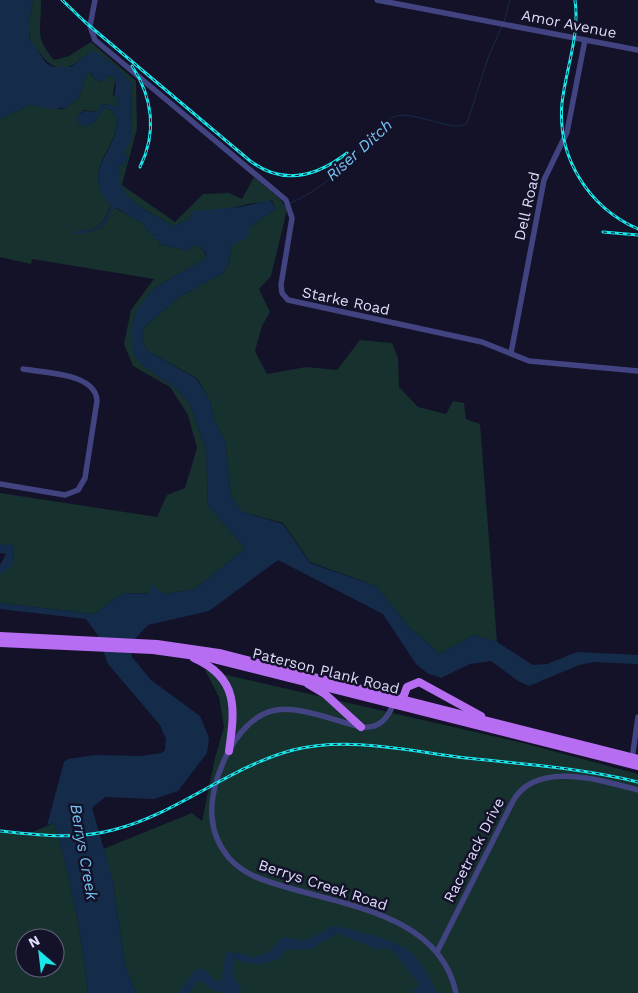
<svg xmlns="http://www.w3.org/2000/svg" width="638" height="993" font-family="'Work Sans',sans-serif">
	<rect width="100%" height="100%" fill="#141228"/>
	<!-- green -->
	<g fill="#16312e" fill-rule="evenodd">
		<path d="M33 0H41C42 30 33 35 54 60L69 56 91 42 136 81 137 129 122 185 175 222 203 194 229 193 242 199 254 177 281 200 287 210 271 276 259 289 270 312 262 326 255 351 267 374 306 367 337 370 360 340 392 343 398 358 399 387 418 407 446 414 453 401 464 403 466 419 480 424 497 642 474 635 440 654 409 627 376 586 310 562 283 523 242 512 231 496 225 441 215 422 210 401 198 379 146 350 142 339 145 326 181 296 223 273 228 265 232 245 250 227 275 209 272 200C264 203 256 202 248 204 231 209 211 212 193 211L189 219 174 226C160 218 127 202 120 188 116 181 118 172 120 165L125 164 127 157 124 153 132 130 131 83 83 57C65 74 53 71 39 52 35 48 31 45 30 39 27 27 31 12 33 0Z"/>
		<path d="M87 73H90L95 79 102 82 108 75 114 76C116 84 113 88 113 96L118 97 117 108 109 104 101 105 97 112 84 110 77 116 78 122 86 127 94 122 105 107 112 111 117 119C118 151 78 170 111 205 106 214 102 229 90 230 84 231 80 229 74 233H87L103 227 112 210 115 208 144 224 147 231 154 236V239L159 240 160 244 188 251 191 247 197 245 205 252 206 258 153 289 134 355 144 366 178 390 190 404 206 449 208 505 245 549 195 589 164 594 123 593 94 614 0 603V574L14 564 13 546 0 544V493L157 517 167 495 185 488 197 448 188 415 170 387 133 366 124 344 131 310 154 279 32 259 31 264 0 257V119L30 105 61 109 67 107 79 97Z"/>
		<polygon points="205,670 523,743 638,774 638,993 136,993 125,965 112,877 103,849 192,813 202,821 215,758 224,727 219,697"/>
		<path d="M54 823C71 879 82 935 88 993H0V830L30 833ZM25 938H55V968H25Z"/>
	</g>
	<!-- water -->
	<g fill="#142c4a">
		<path d="M0 0H33L30 15 29 38 46 63 53 67H71L90 52 95 51 116 66 131 83 132 130 131 140 124 153 127 157 125 164 120 165C111 197 151 213 174 226L189 219 193 211 240 207 271 200 275 209 250 227 247 238 232 245 228 265 223 273 181 296 145 326 142 339 146 350 197 379 210 401 215 422 225 441 231 496 242 512 283 524 310 563 376 586 409 627 440 654 474 635 497 642 533 665 547 664 577 652 638 655V664L594 662 579 665 529 686 518 681 491 661 470 664 441 678 427 673 416 664 383 614 278 560 209 611 148 625 129 645 132 657 151 680 200 716 209 738 207 753 178 791 154 799 105 797 92 808 112 877 125 965 136 993H88C82 935 71 879 54 823L47 825 64 762 68 759 95 755 140 756 162 753 165 750 166 739 160 725 108 664 97 634 86 619 0 609V603L94 614 123 593 148 594 152 585 164 594 195 589 245 549 208 505 206 449 190 404 178 390 144 366 134 355 132 344 131 329 136 311 153 289 206 258V252L197 245 191 247 188 251 160 244 159 240 154 239V236L147 231 144 224 116 208 112 210 103 227 87 233H73C80 229 83 231 90 230 102 229 106 215 111 206 78 170 119 152 117 119L112 111 105 107 94 122 86 127 78 122 77 116 84 111 97 112 101 105 109 104 117 108 118 98 114 96 116 86 114 76 108 75 103 82 95 79 91 73H87L79 97 67 107 52 109 30 105 0 119Z"/>
		<polygon points="0,544 13,545 14,565 0,574 0,565 6,554 0,553"/>
		<path d="M333 926C352 929 387 938 403 947 420 956 429 977 437 993H411L420 985 390 948 376 949 338 933 311 949 286 950 278 960C270 960 266 964 259 964 249 964 243 961 234 959V977L241 989 240 993H224L213 990 200 980 189 993H179L196 969 205 970 217 983 222 979 226 952 245 954 253 958 270 951 281 938 286 937C305 945 315 936 333 926Z"/>
	</g>
	<g fill="none" stroke-linecap="round" stroke-linejoin="round">
		<!-- stream -->
		<g stroke="#142c4a" stroke-width="1">
			<polyline points="504,22 510,0"/>
			<path d="M290 203C318 192 345 167 366 145 374 136 381 122 393 117 414 109 453 134 467 123L488 58 502 26"/>
			<polyline points="275,209 286,205"/>
		</g>
		<!-- minor -->
		<g stroke="#424482" stroke-width="5.5">
			<polyline points="95,0 90,26 95,40 286,200 292,218 281,285 282,293 288,300 482,342 529,361 638,371"/>
			<polyline points="377,0 638,50"/>
			<polyline points="511,353 544,180 567,132 585,40"/>
			<path d="M0 484 65 495 78 490 85 478 97 401C96 373 45 373 23 369"/>
			<path d="M394 702C388 719 379 729 361 727 335 721 296 704 272 711 235 720 209 782 212 817 213 832 219 846 229 858 244 875 265 881 286 887 348 906 440 916 456 993"/>
			<polyline points="632,759 638,717"/>
			<path d="M437 952 513 801C536 760 601 780 638 790"/>
		</g>
		<!-- major -->
		<g stroke="#b66df2" stroke-width="8">
			<polyline points="0,636 157,644 219,653 638,759"/>
			<polyline points="0,643 153,650 210,658 638,766"/>
			<path d="M194 658C239 678 235 709 229 751"/>
			<polyline points="308,684 325,694 361,727"/>
			<polyline points="401,703 407,687 419,682 481,716"/>
		</g>
		<!-- rail casing -->
		<g stroke="#1ae6ea" stroke-width="3">
			<g id="rail">
				<path d="M62 0 85 22 249 160C282 186 316 177 347 153"/>
				<path d="M575 0C580 35 566 68 562 103 557 157 588 207 638 229"/>
				<path d="M132 66C153 98 157 133 140 167"/>
				<polyline points="603,232 638,235"/>
				<path d="M0 831C38 835 75 840 113 830 177 814 229 767 293 750 348 736 409 751 466 758 523 764 582 768 638 782"/>
			</g>
		</g>
		<!-- rail -->
		<use href="#rail" stroke="#141228" stroke-width="1" stroke-dasharray="4" stroke-linecap="butt"/>
	</g>
	<g text-anchor="middle" dominant-baseline="central" stroke-width="5" stroke-linejoin="round" paint-order="stroke">
		<!-- street labels -->
		<g font-size="15" fill="#dddcfc" stroke="#141228">
			<text transform="translate(569 24) rotate(11)">Amor Avenue</text>
			<text transform="translate(527 206) rotate(-77)">Dell Road</text>
			<text transform="translate(346 301) rotate(12)">Starke Road</text>
			<text transform="translate(326 671) rotate(14)">Paterson Plank Road</text>
			<text transform="translate(474 850) rotate(-63)">Racetrack Drive</text>
			<text transform="translate(323 885) rotate(18)">Berrys Creek Road</text>
		</g>
		<!-- water labels -->
		<g font-size="16" font-style="italic" fill="#74c1f2" stroke="#141228">
			<text transform="translate(359 150) rotate(-42)">Riser Ditch</text>
			<text transform="translate(84 852) rotate(80)">Berrys Creek</text>
		</g>
	</g>
	<!-- north arrow -->
	<g transform="translate(40 953) rotate(332)"><circle r="24" fill="#141228" stroke="#64637d"/>
	<path d="M0-4L9 19L0 12L-9 19Z" fill="#1ae6ea"/>
	<text y="-8" font-size="14" font-weight="bold" text-anchor="middle" fill="#dddcfc">N</text>
	</g>
</svg>
